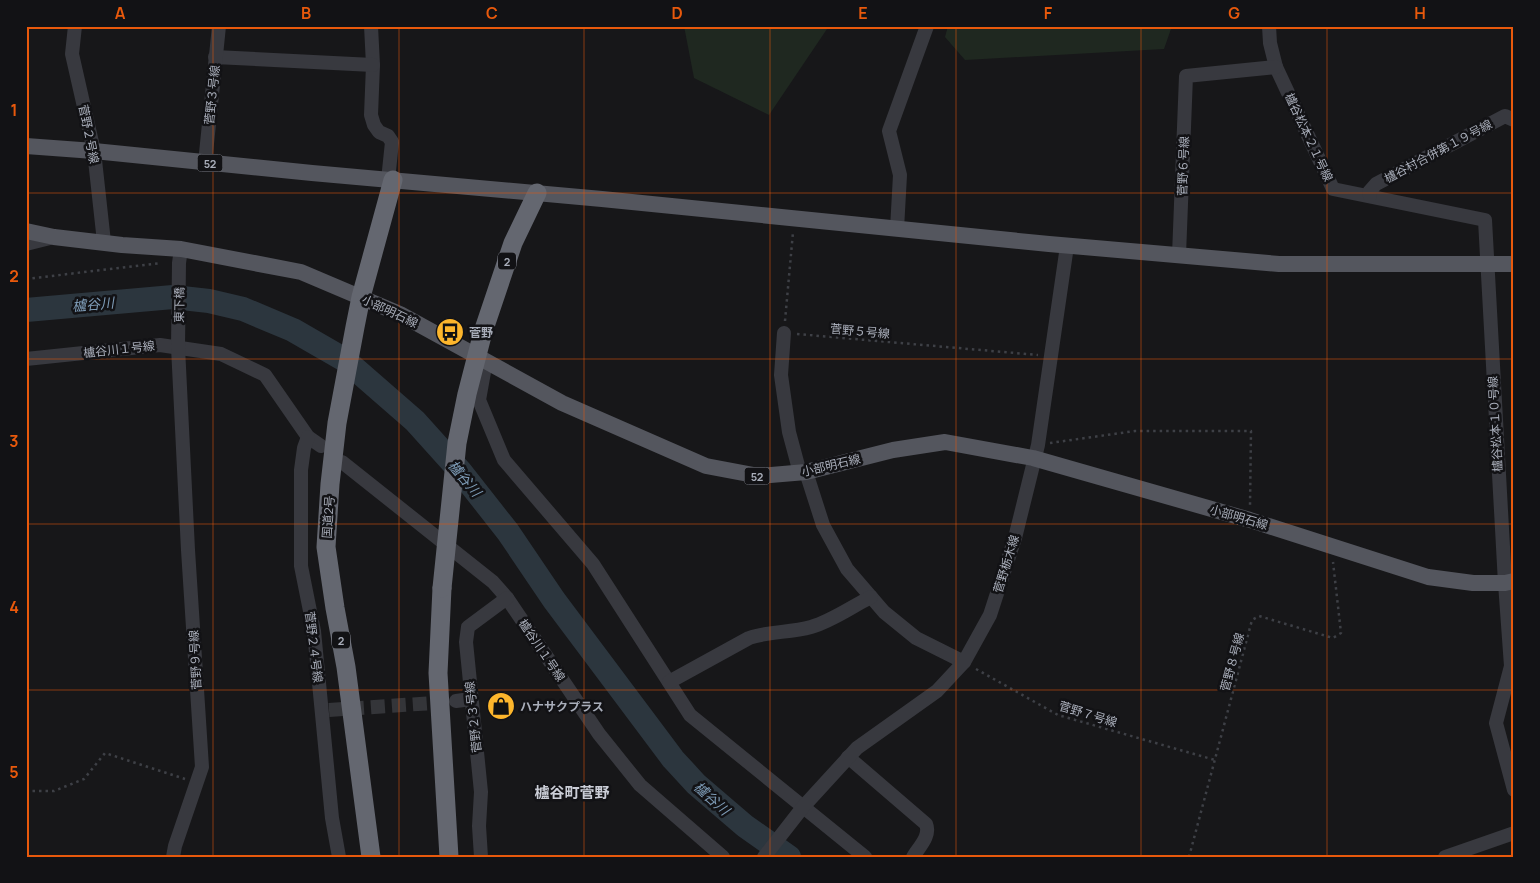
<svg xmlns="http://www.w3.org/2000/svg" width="1540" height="883" font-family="Manrope,'Noto Sans JP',sans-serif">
	<rect width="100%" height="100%" fill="#171719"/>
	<!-- green -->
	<g fill="#1f2820">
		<polygon points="684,26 829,26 769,115 694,78"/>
		<polygon points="948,26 1172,26 1164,49 965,60 945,37"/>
	</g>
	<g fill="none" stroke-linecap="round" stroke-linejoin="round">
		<!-- river -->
		<polyline stroke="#2c363e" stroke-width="24" points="26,310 173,297 209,301 243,309 293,330 345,360 415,421 460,471 508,532 554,600 673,759 696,784 745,826 789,857"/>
		<!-- minor-tunnel -->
		<polyline stroke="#343539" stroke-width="14" stroke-dasharray="14 7" stroke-linecap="butt" points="329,710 448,702"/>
		<!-- path -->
		<g stroke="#3e4046" stroke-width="2.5" stroke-dasharray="2.5 4" stroke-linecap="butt">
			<polyline points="26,279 161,263"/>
			<polyline points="785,321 793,232"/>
			<polyline points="797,334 1038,355"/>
			<polyline points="1050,443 1135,431 1251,431 1250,506"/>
			<polyline points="976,669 1058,715 1215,760"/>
			<polyline points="26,791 54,791 84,779 105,753 185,779"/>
			<polyline points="1189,857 1252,620 1259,616 1333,638 1341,633 1333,562"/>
		</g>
		<!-- minor -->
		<g stroke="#38393f" stroke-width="14">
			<polyline points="75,26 72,54 94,151 104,242"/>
			<polyline points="371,26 373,65 371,115 374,125 379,132 388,136 392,142 388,180"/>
			<polyline points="1269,26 1270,43 1276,67 1333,189 1485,220 1505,583 1511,666 1496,723 1514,790"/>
			<polyline points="215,57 373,65"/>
			<polyline points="205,163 219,26"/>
			<polyline points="1370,196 1369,192 1376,184 1505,116 1514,120"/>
			<polyline points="897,229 900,175 889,131 927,26"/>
			<polyline points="26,244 54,237"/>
			<polyline points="1179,255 1186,76 1276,67"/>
			<polyline points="784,333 781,375 789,432 800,473"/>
			<polyline points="26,359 160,345 221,354 265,375 308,437 321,446"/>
			<polyline points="486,361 479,400 504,460 593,564 690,715 865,857"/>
			<polyline points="308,437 304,448 301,470 301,566 314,631 332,818 339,857"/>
			<polyline points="342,462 493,582 507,598 599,734 640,785 723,857"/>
			<polyline points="806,472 823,525 847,569 884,612 916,638 964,662"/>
			<path d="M669 682 749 638C769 631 790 633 811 627 832 621 851 607 871 597"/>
			<polyline points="456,701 471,699"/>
			<path d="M848 757 926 824C931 836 919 847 913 857"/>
			<polyline points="173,857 175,846 202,767 188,550 178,347 179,263 181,249"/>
			<polyline points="481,857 479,826 481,792 466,642 468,627 507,598"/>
			<polyline points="764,857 803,807 857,748 937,691 964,662 990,615 1015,538 1038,445 1067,246"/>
			<polyline points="1445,857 1514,833"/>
		</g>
		<!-- major -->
		<g stroke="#54565e" stroke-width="16">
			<polyline points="26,146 94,151 312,173 602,199 1049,244 1279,264 1514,264"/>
			<polyline points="26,231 54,237 122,245 181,249 301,272 400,314 562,403 706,466 759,476 806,472 893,450 945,442 1033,458 1250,520 1428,577 1473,583 1505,583 1514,581"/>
		</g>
		<!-- highway -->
		<g stroke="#646770" stroke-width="19">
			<polyline points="483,332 513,243 537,193"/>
			<polyline points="442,588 438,673 449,857"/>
			<polyline points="371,857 346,667 335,608 326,547 330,484 337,423 355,327 361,297 393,180"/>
		</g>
		<!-- highway-bridge -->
		<polyline stroke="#646770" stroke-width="19" points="442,588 457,443 467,394 483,332"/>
	</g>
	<!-- grid -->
	<path fill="none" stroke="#e8590c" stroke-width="1" stroke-opacity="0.55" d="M213 26V857M399 26V857M584 26V857M770 26V857M956 26V857M1141 26V857M1327 26V857M26 193H1514M26 359H1514M26 524H1514M26 690H1514"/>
	<!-- icons -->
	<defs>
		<g id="bus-disc" transform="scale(1.4375)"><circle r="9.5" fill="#fdb62c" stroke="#121215"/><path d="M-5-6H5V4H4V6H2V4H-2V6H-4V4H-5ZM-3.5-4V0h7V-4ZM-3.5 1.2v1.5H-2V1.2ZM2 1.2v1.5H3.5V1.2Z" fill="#111"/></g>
		<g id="shop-disc" transform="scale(1.4375)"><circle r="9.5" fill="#fdb62c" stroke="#121215"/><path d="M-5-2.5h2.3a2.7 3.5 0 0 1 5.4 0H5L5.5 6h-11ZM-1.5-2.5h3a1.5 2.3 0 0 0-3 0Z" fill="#111"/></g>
	</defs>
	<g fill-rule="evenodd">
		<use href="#bus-disc" x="450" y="332"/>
		<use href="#shop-disc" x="501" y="706"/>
	</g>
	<g text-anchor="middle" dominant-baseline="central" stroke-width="5" stroke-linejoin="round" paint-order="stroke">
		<!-- shield labels -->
		<g fill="#121215" stroke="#7c7f88" stroke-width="1">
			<rect x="197.5" y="154.5" width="25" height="17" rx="4"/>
			<rect x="498" y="252.5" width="18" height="17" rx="4"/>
			<rect x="744.5" y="467.5" width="25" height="17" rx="4"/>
			<rect x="332" y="631.5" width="18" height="17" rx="4"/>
		</g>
		<g font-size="11" font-weight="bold" fill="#a9aeba">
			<text x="210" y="163">52</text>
			<text x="507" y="261">2</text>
			<text x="757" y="476">52</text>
			<text x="341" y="640">2</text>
		</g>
		<!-- street labels -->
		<g font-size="12" fill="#a9aeba" stroke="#121215">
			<text transform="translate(212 95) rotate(-84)">菅野３号線</text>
			<text transform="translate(89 134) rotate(79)">菅野２号線</text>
			<text transform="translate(1309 137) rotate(65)">櫨谷松本２１号線</text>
			<text transform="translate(1438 151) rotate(-28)">櫨谷村合併第１９号線</text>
			<text transform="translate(1183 166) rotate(-88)">菅野６号線</text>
			<text transform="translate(179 305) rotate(-89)">東下橋</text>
			<text transform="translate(390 311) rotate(25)">小部明石線</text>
			<text transform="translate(860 331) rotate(5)">菅野５号線</text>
			<text transform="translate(119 349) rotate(-6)">櫨谷川１号線</text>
			<text transform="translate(1495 424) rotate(-93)">櫨谷松本１０号線</text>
			<text transform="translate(831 465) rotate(-13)">小部明石線</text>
			<text transform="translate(328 517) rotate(-86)">国道2号</text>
			<text transform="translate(1239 517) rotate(16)">小部明石線</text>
			<text transform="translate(1006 564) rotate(-73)">菅野栃木線</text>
			<text transform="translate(314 647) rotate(83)">菅野２４号線</text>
			<text transform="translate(542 650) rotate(56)">櫨谷川１号線</text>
			<text transform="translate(195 660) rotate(-93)">菅野９号線</text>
			<text transform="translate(1232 662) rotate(-75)">菅野８号線</text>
			<text transform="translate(1088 714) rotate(17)">菅野７号線</text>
			<text transform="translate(473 717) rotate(-96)">菅野２３号線</text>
		</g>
		<!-- poi labels -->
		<g font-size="12" font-weight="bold" fill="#a9aeba" stroke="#121215" text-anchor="start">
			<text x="469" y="332">菅野</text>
			<text x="520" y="706">ハナサクプラス</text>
		</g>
		<!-- water labels -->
		<g font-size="14" font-style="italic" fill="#7e9cb7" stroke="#121215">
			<text transform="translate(93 304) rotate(-5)">櫨谷川</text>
			<text transform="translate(465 478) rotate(50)">櫨谷川</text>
			<text transform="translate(712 798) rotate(42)">櫨谷川</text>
		</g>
		<!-- quarter labels -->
		<g font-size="15" font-weight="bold" fill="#cacdd6" stroke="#121215">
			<text x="572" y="792">櫨谷町菅野</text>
		</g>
	</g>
	<!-- border -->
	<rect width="1540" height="883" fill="none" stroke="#121215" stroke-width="55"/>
	<rect x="28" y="28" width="1484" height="828" fill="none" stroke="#e8590c" stroke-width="2"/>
	<g font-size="16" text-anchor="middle" font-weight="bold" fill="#e8590c">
		<text x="120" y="19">A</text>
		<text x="306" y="19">B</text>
		<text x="492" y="19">C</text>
		<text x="677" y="19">D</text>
		<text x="863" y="19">E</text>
		<text x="1048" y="19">F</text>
		<text x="1234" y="19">G</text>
		<text x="1420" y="19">H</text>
		<text x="14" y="116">1</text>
		<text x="14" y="282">2</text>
		<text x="14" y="447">3</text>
		<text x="14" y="613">4</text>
		<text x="14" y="778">5</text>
	</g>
</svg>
